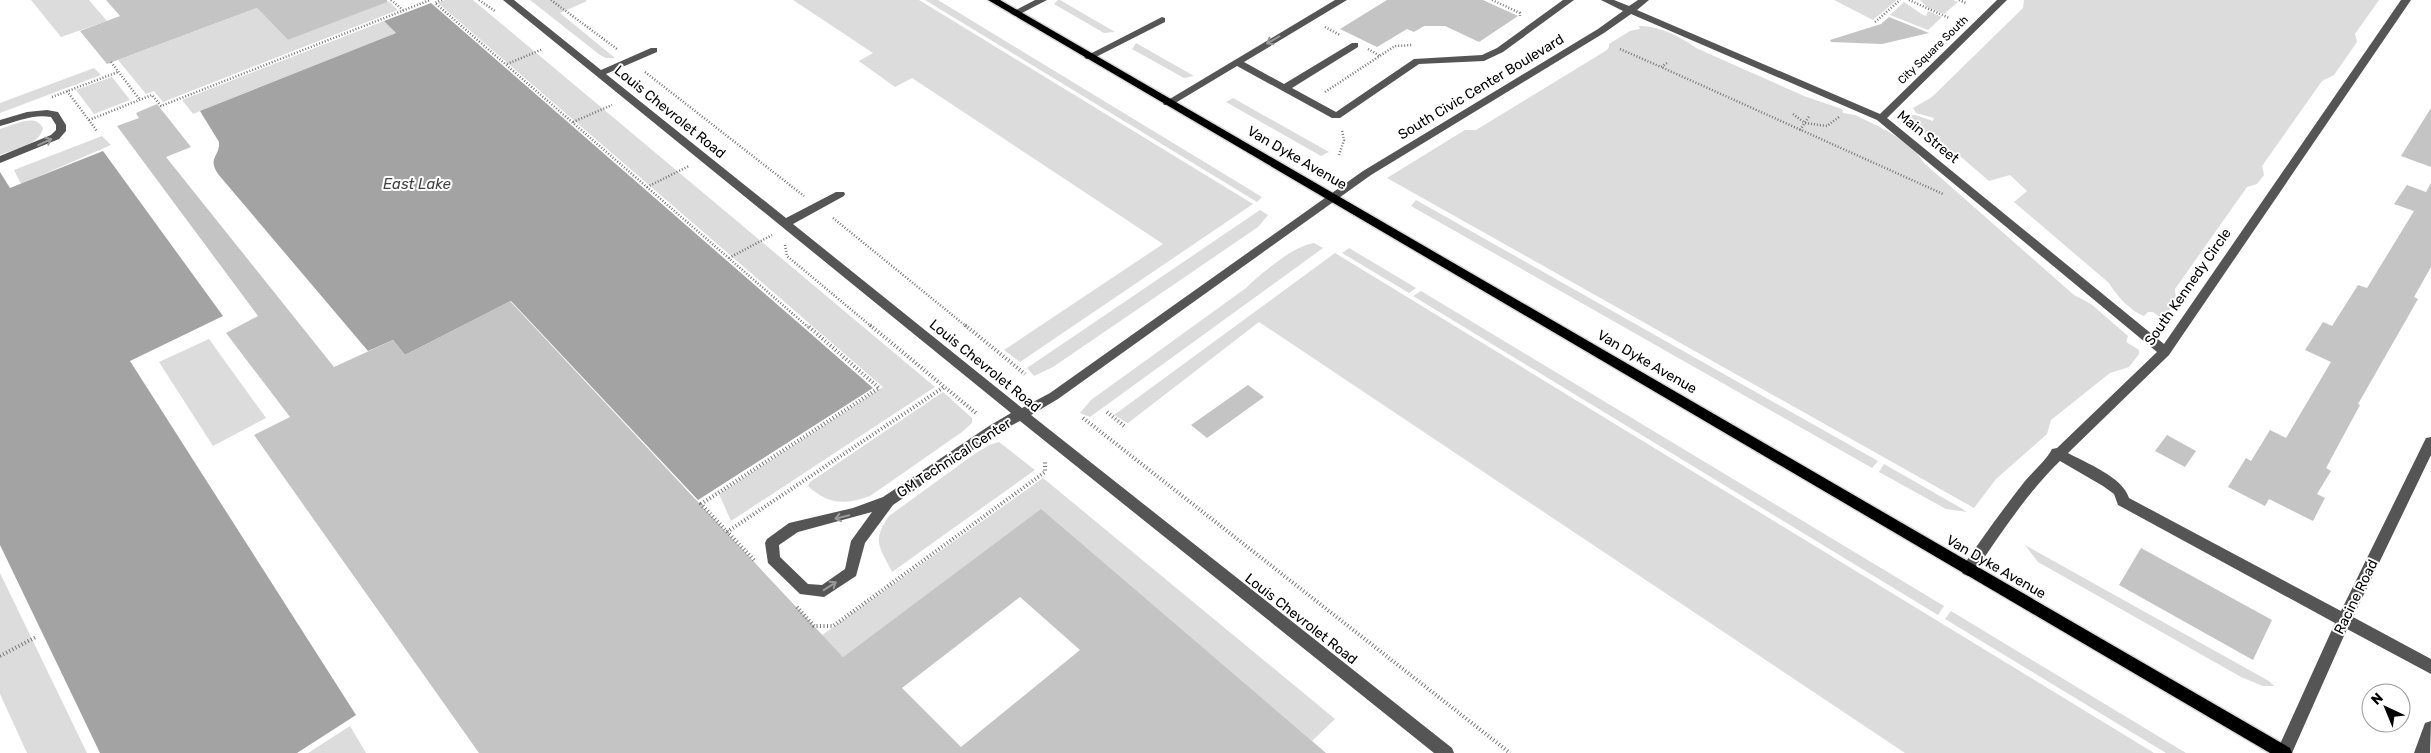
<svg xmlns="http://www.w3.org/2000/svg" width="2431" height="753" font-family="Rubik,sans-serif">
	<rect width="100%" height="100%" fill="#fff"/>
	<!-- green -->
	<g fill="#dcdcdc">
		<polygon points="31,0 89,0 107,21 61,37"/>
		<polygon points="445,0 473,0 935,387 731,521 719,494 883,387 438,3"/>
		<polygon points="530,0 585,0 587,1 560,13 615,58 606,58 600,55"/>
		<polygon points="793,0 919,0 1253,204 1020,362 1004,350 1163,244 912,78 895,87 859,61 873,53"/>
		<polygon points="925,0 938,0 1262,197 1257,202"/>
		<polygon points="1058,0 1060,0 1115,32 1104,33 1054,4"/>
		<polygon points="1834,0 1897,0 1873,20"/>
		<polygon points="1920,0 1953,0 1958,2 1944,14 1927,7"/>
		<path d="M2024 0H2379L2355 34 2357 42 2334 75 2322 81 2262 166 2264 175 2257 184 2247 187 2175 289 2176 300 2167 314 2160 317 2153 312H2148L2144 316C2129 310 2117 296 2109 283L2014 202 2027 191 2010 175 1989 181 1960 156 1935 142 1909 118V115H1915L1933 121 1934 118 1916 113 1913 108 1932 97 2023 8Z"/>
		<polygon points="388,1 398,10 163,102 154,91 146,94 118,60 257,8 288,40"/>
		<polygon points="1904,2 1923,15 1926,16 1928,11 1942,17 1928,30 1890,15"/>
		<polygon points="384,21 396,33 193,114 182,100"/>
		<path d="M1639 26C1657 25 1682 37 1696 48L1804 96 1842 109 1843 113 1855 115C1879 127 1910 139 1924 163L2074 295 2091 304 2128 336 2126 342 2139 350V354L2129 367 2110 373 2051 420 2047 434 1996 479 1974 508 1387 178 1465 130H1476L1607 50 1609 47V44L1630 31 1640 29Z"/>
		<polygon points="1136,43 1194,76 1184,78 1132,49"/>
		<polygon points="94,68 101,75 0,113 0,103"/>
		<polygon points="112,77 130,100 94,114 76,90"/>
		<polygon points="1233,98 1329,152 1321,156 1226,102"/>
		<path d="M24 121C33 120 38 120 43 128 40 145 14 149 0 155V129Z"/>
		<polygon points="102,136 111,145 21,184 14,170"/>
		<polygon points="1416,200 1878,461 1872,468 1411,206"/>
		<polygon points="1260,210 1268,215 1258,227 1053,367 1034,376 1027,368"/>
		<path d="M1314 243 1323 248 1090 417 1080 413 1091 400 1246 288C1262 273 1293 246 1314 243Z"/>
		<polygon points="1349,248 1416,288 1409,293 1342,253"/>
		<polygon points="1335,253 2154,753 1905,753 1259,322 1128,423 1114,415"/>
		<polygon points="1421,291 1944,606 1938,615 1413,296"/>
		<polygon points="209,339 266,418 213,446 159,362"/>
		<path d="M943 392 972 418V423L962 432 870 496C845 505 829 505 808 486L810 482Z"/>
		<path d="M999 442 1035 470 892 572C880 547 871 542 889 516L973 455 989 445Z"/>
		<polygon points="1884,464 1961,508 1967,512 1946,509 1879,472"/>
		<polygon points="1043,478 1335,719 1312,741 1041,510 843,657 822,635"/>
		<polygon points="2025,545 2269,681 2274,686 2263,686 2241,677 2038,562"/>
		<polygon points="0,573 87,753 27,753 0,694"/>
		<polygon points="1951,611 2186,753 2166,753 1945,619"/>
		<polygon points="350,726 366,753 308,753"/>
	</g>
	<!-- water -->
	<g fill="#a3a3a3">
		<path d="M431 3 873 388 698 500 511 301 405 355 393 340 368 351 218 174C207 157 220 157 219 142L200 111 396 33 384 21Z"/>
		<polygon points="103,151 223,316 130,361 356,715 297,753 100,753 0,545 0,172 10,188"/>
	</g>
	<!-- building -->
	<g fill="#c4c4c4" fill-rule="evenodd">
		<polygon points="106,0 387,0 387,2 288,40 257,8 107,64 80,31 120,16"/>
		<polygon points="1387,0 1483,0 1518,16 1479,42 1445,26 1424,26 1414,32 1407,29 1377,47 1340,29"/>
		<polygon points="1889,17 1929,33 1882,44 1831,42 1830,40 1881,24"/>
		<path d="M157 104 191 147 166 157 334 367 393 340 405 355 510 301 843 657 1041 509 1326 753H479L254 435 290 417 226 333 258 316 117 126 139 118 136 113ZM1020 597 1080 650 961 747 902 688Z"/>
		<polygon points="2431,108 2431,167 2401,156"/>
		<polygon points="2431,183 2431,267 2414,297 2418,299 2358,404 2360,405 2326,468 2331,471 2317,494 2325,498 2313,521 2269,499 2265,506 2228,487 2246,458 2251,461 2270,430 2286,438 2331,362 2305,350 2323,322 2332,326 2358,285 2367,288 2414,211 2394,204 2407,185 2426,192"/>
		<polygon points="1248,385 1264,397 1207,438 1191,425"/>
		<polygon points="2167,435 2196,451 2185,467 2155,451"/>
		<polygon points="2141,548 2272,620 2253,660 2119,585"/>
	</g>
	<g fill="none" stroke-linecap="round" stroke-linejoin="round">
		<!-- major casing -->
		<g stroke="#dbdbdb" stroke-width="3">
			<polygon id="major" points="988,0 1000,0 2290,748 2292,753 2270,753"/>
		</g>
		<!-- path-far1 -->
		<g stroke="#777" stroke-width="2.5" stroke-dasharray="1 2" stroke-linecap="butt">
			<polyline points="391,0 403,10"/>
			<polyline points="442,0 435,3 808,327"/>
			<polyline points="479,0 495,11"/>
			<polyline points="551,0 617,49"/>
			<polyline points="1492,0 1520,13 1520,16"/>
			<polyline points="1909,0 1949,18"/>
			<polyline points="1959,0 1966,3"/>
			<polyline points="1875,22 1900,0"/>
			<polyline points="1325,27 1340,35"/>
			<polyline points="1368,49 1380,56"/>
			<polyline points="1620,49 1661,67"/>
			<polyline points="111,62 140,100"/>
			<polyline points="1667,63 1661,67 1943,194"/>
			<polyline points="507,64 543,49"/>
			<polyline points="645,72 804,196"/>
			<polyline points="67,91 97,131"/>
			<polyline points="1325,92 1395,46 1412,45"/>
			<polyline points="52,97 118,72"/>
			<polyline points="1793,114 1805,123 1827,126 1839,117"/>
			<polyline points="89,120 152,95 161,106 430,0"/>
			<polyline points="573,122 612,105"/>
			<polyline points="1800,130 1810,115"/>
			<polyline points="1339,155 1344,140 1342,130"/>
			<polyline points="647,187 689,166"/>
			<polyline points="833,218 967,327"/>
			<polyline points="785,245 787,256 872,327"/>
			<polyline points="729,258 772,235"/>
		</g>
		<!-- path -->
		<g stroke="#777" stroke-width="4" stroke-dasharray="1 2.5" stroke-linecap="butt">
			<polyline points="870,325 977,414"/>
			<polyline points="965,325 1025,374"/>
			<polyline points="1107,412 1124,426"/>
			<polyline points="1083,418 1510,753"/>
			<polyline points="727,532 944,387"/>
			<polyline points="754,560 701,504 879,388 807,325"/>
			<polyline points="797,607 814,626 833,626 1045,472 1045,461"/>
			<polyline points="0,656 36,637"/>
		</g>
		<!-- minor -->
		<g fill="#555" fill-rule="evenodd">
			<path d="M503 0H514L601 70 651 48H657V52L606 74 786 218 836 192H844L845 194 844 196 793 224 1022 408 1050 393 1363 171 1598 29 1623 11 1601 0H1614L1629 6 1638 0H1649L1637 10 1880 114 1997 0H2007L1887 118 2164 344 2401 0H2411L2169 355 2068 453C2086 463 2123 477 2129 498L2341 611 2424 442 2426 438 2431 437V455L2353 617 2431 659V674L2347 629 2292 753H2276L2335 623 2118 505 2114 494 2103 486 2060 461C2026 494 2000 535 1973 574L1968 576 1963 574 1961 570 1963 566C1983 537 2003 509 2025 481 2033 471 2046 461 2052 449L2057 448 2157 352 1877 120 1631 14 1604 33 1371 175 1058 399 1031 415 1452 748 1454 753H1434L1020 421 999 432 893 505 865 543 856 576 824 597 800 594 768 563 765 543 767 539 789 523 853 508 883 497 989 426 1011 413ZM872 512 851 541 845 569 822 585 808 584 780 557 779 545 798 532Z"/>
			<polygon points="1035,0 1047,0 1018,15 1015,16 1010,13"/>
			<polygon points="1335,0 1347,0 1244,62 1284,84 1352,43 1358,43 1358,47 1292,88 1336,112 1414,59 1482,55 1497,48 1563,0 1574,0 1503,52 1484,61 1419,64 1340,118 1332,118 1237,66 1172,105 1164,105 1163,103"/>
			<polygon points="1162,17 1165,18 1165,22 1092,59 1086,59 1084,57"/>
			<path d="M47 110 58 112 66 125V131L59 139 0 163V156L51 135 56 130V125L51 117C32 114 17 122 0 126V120L27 112Z"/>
			<polygon points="2431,721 2430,753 2414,753 2425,723"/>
		</g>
		<!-- major -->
		<use href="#major" fill="#000" fill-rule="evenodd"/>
	</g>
	<!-- one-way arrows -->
	<defs><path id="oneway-shaft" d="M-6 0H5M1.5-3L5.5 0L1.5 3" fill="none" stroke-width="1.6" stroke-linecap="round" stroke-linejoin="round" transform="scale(1.25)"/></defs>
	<g stroke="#999">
		<use href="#oneway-shaft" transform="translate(1273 40) rotate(150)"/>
		<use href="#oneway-shaft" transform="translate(45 142) rotate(-25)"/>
		<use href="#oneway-shaft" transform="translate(842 517) rotate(166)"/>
		<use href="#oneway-shaft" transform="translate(830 586) rotate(-33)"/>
	</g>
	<g text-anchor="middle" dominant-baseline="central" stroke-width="4" stroke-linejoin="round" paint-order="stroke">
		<!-- far-street labels -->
		<g font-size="11" fill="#000" stroke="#fff">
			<text transform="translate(1933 50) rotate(-44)">City Square South</text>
		</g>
		<!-- street labels -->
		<g font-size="14" fill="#000" stroke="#fff">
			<text transform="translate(1481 87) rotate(-31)">South Civic Center Boulevard</text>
			<text transform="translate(670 112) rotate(39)">Louis Chevrolet Road</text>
			<text transform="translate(1928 137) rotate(39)">Main Street</text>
			<text transform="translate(1297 158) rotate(30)">Van Dyke Avenue</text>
			<text transform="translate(2188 287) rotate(-55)">South Kennedy Circle</text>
			<text transform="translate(1647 362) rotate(30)">Van Dyke Avenue</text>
			<text transform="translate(985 366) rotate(39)">Louis Chevrolet Road</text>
			<text transform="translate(954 458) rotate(-33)">GM Technical Center</text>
			<text transform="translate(1996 567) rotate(30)">Van Dyke Avenue</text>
			<text transform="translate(2356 597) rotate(-64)">Racine Road</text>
			<text transform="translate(1301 619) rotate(38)">Louis Chevrolet Road</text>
		</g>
		<!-- water labels -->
		<g font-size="15" font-style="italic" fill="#444" stroke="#fff">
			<text x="417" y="184">East Lake</text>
		</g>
	</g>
	<!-- north arrow -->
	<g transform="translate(2386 708) rotate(316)"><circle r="24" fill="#ffffff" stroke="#999999"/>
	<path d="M0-4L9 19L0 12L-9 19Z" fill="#000000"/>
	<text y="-8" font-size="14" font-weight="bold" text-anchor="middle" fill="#000000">N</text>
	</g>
</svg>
